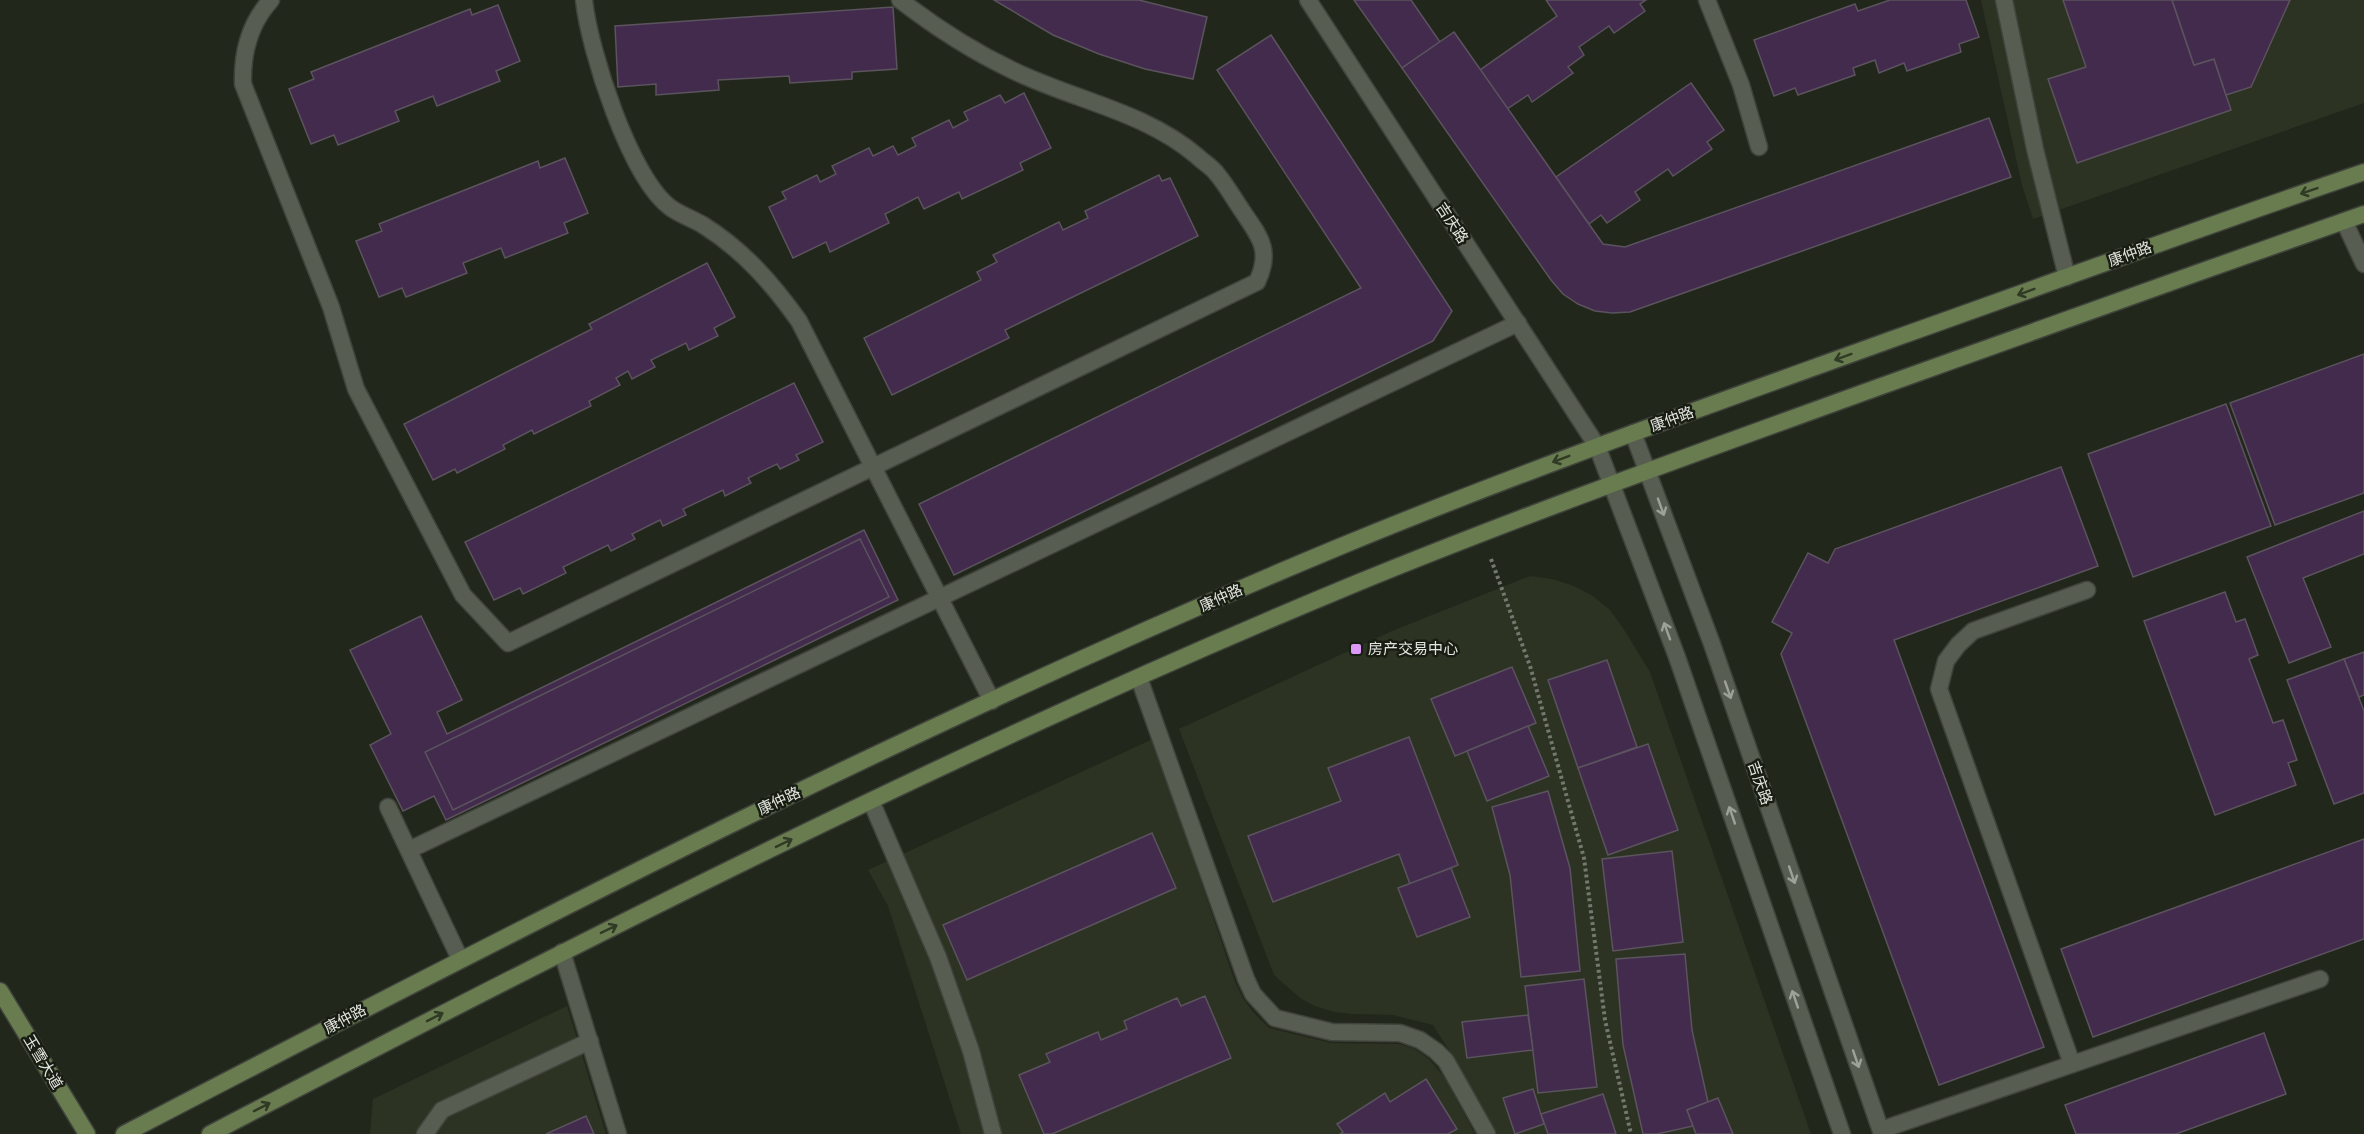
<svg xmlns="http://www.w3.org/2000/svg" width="2364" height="1134" font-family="Roboto,'Noto Sans SC',sans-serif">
	<rect width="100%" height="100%" fill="#22271c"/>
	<!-- built -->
	<g fill="#2c3323">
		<polygon points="1981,0 2364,0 2364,103 2033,219 2022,185"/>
		<polygon points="1530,576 1552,579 1574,586 1593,596 1610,610 1623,628 1650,672 1811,1134 1496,1134 1461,1069 1433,1025 1393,1015 1354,1014 1334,1012 1315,1006 1300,998 1274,975 1179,729 1392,631"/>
		<polygon points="1153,739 1235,982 1244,1000 1255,1014 1269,1028 1331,1043 1399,1044 1415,1049 1429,1059 1445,1078 1475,1134 961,1134 888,906 868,870"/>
		<polygon points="567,1006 606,1134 370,1134 373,1099"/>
	</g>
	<!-- building -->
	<g fill="#432b4d" stroke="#5b535e" stroke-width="1.5">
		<polygon points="994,0 1139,0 1207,17 1193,79 1145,69 1099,54 1053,35"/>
		<polygon points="1354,0 1411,0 1440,42 1402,68"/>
		<polygon points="1546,0 1646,0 1640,4 1645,11 1614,33 1609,26 1579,47 1584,55 1568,67 1573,73 1532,102 1528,95 1507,109 1480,70 1557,16"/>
		<polygon points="1890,0 1966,0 1979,37 1959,44 1961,52 1907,71 1904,63 1879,73 1875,60 1853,68 1855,75 1798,95 1795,88 1774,96 1754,40 1855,4 1858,11"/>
		<polygon points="2063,0 2172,0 2194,65 2214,59 2231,110 2077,163 2048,79 2086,67"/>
		<polygon points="2172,0 2290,0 2251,87 2226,95 2214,59 2194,65"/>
		<polygon points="498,5 520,61 496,71 500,81 437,106 433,96 395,111 399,121 338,145 334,135 311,144 289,89 314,79 311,72 470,9 472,15"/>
		<polygon points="893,7 897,69 852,72 852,79 790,83 789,76 718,80 719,90 656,95 656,84 618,87 615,26"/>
		<polygon points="1454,32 1603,244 1625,247 1989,118 2011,177 1630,312 1612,313 1595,311 1578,304 1563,294 1551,280 1402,68"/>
		<polygon points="1271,35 1452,311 1433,341 954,575 919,504 1361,288 1217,70"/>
		<polygon points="1691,83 1724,130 1707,142 1712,149 1673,176 1668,169 1635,192 1640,200 1607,223 1601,215 1589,224 1556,177"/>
		<polygon points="1024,93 1051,148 1020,163 1023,170 962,199 959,192 924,209 918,197 885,214 889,223 830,252 826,242 793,258 769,207 786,199 782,192 817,175 820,182 836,174 832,166 869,148 873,156 893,146 898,155 916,146 912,138 949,120 953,128 968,120 964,112 1000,95 1005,103"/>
		<polygon points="565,158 588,213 564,223 568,233 505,258 501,248 463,263 467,273 406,297 402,288 379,297 356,241 382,231 379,224 538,161 540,168"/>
		<polygon points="1159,175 1162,181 1170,178 1198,236 1005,330 1009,338 892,395 864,338 981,280 977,272 997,262 993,255 1059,222 1063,230 1088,218 1085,211"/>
		<polygon points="707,263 735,317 714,328 718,336 689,350 686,343 651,360 655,367 632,379 628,371 616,378 620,385 589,401 591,406 534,434 532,430 503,445 505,449 457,473 455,469 433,480 404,424 592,329 589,324"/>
		<polygon points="2364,354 2364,493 2275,525 2230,403"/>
		<polygon points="794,383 823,442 796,455 799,460 780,469 777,464 748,478 751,483 725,496 723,490 683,509 686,515 663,526 660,520 632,534 635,539 611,551 608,545 563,567 566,573 523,594 520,588 494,600 465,542"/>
		<polygon points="2226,404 2271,526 2133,577 2088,454"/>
		<polygon points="2061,467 2098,566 1894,640 2044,1047 1939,1085 1781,654 1792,633 1772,622 1808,553 1828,563 1835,549"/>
		<polygon points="2364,511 2364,554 2303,578 2331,647 2289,663 2247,557"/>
		<polygon points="864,530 898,600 446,820 434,796 403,811 370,745 391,734 350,650 421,616 462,700 437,712 447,734"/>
		<polygon points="860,539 889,597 453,810 425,752"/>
		<polygon points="2225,592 2236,622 2245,619 2258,655 2249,659 2273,723 2283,720 2297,760 2288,763 2296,785 2215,815 2144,621"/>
		<polygon points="2364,652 2364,695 2359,697 2344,659"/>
		<polygon points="2344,659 2364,711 2364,793 2334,804 2287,680"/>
		<polygon points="1607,660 1637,747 1578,768 1548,680"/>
		<polygon points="1512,667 1536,723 1455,756 1431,699"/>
		<polygon points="1528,726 1549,776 1487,801 1467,751"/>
		<polygon points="1409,737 1458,865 1410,884 1399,854 1273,902 1248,836 1341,801 1328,768"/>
		<polygon points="1648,744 1678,830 1608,855 1578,768"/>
		<polygon points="1548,791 1570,868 1580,971 1521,977 1510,875 1492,807"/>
		<polygon points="1152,833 1176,888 967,980 943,925"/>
		<polygon points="2364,839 2364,939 2093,1037 2061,949"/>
		<polygon points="1672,851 1683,942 1613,951 1602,859"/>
		<polygon points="1451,868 1470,917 1417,937 1398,888"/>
		<polygon points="1685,954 1692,1030 1708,1102 1687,1110 1693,1126 1657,1134 1643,1134 1623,1045 1616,959"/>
		<polygon points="1584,979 1597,1087 1538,1093 1525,986"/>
		<polygon points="1205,996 1231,1058 1052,1134 1044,1134 1019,1075 1050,1062 1046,1054 1098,1032 1101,1040 1127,1029 1124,1021 1177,998 1181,1006"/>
		<polygon points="1528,1015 1533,1050 1467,1058 1462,1022"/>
		<polygon points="2264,1033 2286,1094 2176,1134 2076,1134 2065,1105"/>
		<polygon points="1426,1079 1457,1129 1448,1134 1340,1134 1343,1132 1337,1124 1385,1093 1390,1102"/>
		<polygon points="1533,1089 1544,1124 1515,1134 1503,1098"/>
		<polygon points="1603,1094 1616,1134 1548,1134 1541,1114"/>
		<polygon points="1718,1098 1733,1134 1696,1134 1687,1110"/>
		<polygon points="586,1116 594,1134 546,1134"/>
	</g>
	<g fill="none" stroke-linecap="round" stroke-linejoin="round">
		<!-- service casing -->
		<g stroke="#3f433b" stroke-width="19">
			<g id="service">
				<path d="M271 0C249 24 242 52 243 84L331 307 356 389 463 595 508 643 1257 282C1272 251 1260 237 1243 212 1234 199 1227 186 1217 174 1212 167 1203 162 1197 156 1144 111 1073 100 1012 70 972 51 935 27 900 0"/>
				<path d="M584 0C589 49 630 179 671 208 681 215 693 219 703 225 743 250 772 283 799 321L992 701"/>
				<polyline points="1707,0 1741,85 1759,147"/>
				<polyline points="2004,0 2035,149 2067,277"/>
				<polyline points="871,801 938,957 971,1051 993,1134"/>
				<polyline points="388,807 460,959"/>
				<polyline points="409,850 1518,323"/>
				<polyline points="2072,1064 1939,689 1946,661 1958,645 1973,631 2087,590"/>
				<polyline points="425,1134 442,1110 590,1041"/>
			</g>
		</g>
		<!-- minor casing -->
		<g stroke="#3f433b" stroke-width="19">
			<g id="minor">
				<polyline points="1308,0 1597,446"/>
				<polyline points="2344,221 2364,264"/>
				<polyline points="1139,678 1246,979 1253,994 1275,1018 1332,1032 1400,1033 1420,1040 1436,1051 1446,1061 1487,1134"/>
				<polyline points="562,952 618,1134"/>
				<polyline points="1881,1130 2320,979"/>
			</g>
		</g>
		<!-- tertiary casing -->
		<g stroke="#3f433b" stroke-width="19">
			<g id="tertiary">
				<polyline points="1633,433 1712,644 1882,1134"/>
				<polyline points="1597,446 1677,657 1842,1134"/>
			</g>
		</g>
		<!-- secondary casing -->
		<g stroke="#3f433b" stroke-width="19">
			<g id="secondary">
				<polyline points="0,991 87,1134"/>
				<path d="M124 1134C523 926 923 720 1339 547 1520 472 1705 407 1890 340 2048 284 2205 226 2364 172"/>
				<path d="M210 1134C586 938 965 745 1357 583 1528 513 1702 451 1876 388 2038 330 2201 271 2364 214"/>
			</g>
		</g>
		<!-- path -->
		<polyline stroke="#74786f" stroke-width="4" stroke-dasharray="3 3" stroke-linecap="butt" points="1491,559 1530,666 1584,858 1605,1020 1631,1134"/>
		<!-- service -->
		<use href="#service" stroke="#575d51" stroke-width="16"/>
		<!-- minor -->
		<use href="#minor" stroke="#575d51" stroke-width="16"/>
		<!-- tertiary -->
		<use href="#tertiary" stroke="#575d51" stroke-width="16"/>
		<!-- secondary -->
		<use href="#secondary" stroke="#687c4f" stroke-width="16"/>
	</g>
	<!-- one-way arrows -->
	<defs><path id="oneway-shaft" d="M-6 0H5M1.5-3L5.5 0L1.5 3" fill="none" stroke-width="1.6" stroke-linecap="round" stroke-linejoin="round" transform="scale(1.5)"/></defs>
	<g stroke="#303a25">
		<use href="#oneway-shaft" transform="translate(2309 191) rotate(161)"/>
		<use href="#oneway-shaft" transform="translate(2026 292) rotate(160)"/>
		<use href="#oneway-shaft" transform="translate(1843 357) rotate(160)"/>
		<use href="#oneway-shaft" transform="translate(1561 459) rotate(159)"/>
		<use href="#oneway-shaft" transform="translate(784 843) rotate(-26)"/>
		<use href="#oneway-shaft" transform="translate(609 929) rotate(-26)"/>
		<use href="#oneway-shaft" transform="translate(435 1017) rotate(-27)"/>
		<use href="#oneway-shaft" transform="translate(262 1107) rotate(-27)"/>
	</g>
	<g stroke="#9da298">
		<use href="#oneway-shaft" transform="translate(1661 507) rotate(70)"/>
		<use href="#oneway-shaft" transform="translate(1667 631) rotate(-110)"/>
		<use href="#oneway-shaft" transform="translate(1728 690) rotate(71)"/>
		<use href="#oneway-shaft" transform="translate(1732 815) rotate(-109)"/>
		<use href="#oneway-shaft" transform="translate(1792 875) rotate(71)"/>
		<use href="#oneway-shaft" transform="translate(1795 999) rotate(-109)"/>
		<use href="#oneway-shaft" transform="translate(1856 1059) rotate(71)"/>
	</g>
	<!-- markers -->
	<rect fill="#dc99f5" stroke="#181d13" stroke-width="2" x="1350" y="643" width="12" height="12" rx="3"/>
	<g text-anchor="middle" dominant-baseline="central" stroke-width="5" stroke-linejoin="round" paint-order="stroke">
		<!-- street labels -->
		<g font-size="15" fill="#e3e6df" stroke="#181d13">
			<text transform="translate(1452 223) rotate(57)">吉庆路</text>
			<text transform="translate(2130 254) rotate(-20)">康仲路</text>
			<text transform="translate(1672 419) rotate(-20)">康仲路</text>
			<text transform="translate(1221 598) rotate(-24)">康仲路</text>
			<text transform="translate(1760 783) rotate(71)">吉庆路</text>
			<text transform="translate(779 801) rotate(-25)">康仲路</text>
			<text transform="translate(345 1019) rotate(-28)">康仲路</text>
			<text transform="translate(43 1062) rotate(59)">玉雪大道</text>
		</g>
		<!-- poi labels -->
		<g font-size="15" fill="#e3e6df" stroke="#181d13" text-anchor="start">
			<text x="1368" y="649">房产交易中心</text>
		</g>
	</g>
</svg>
